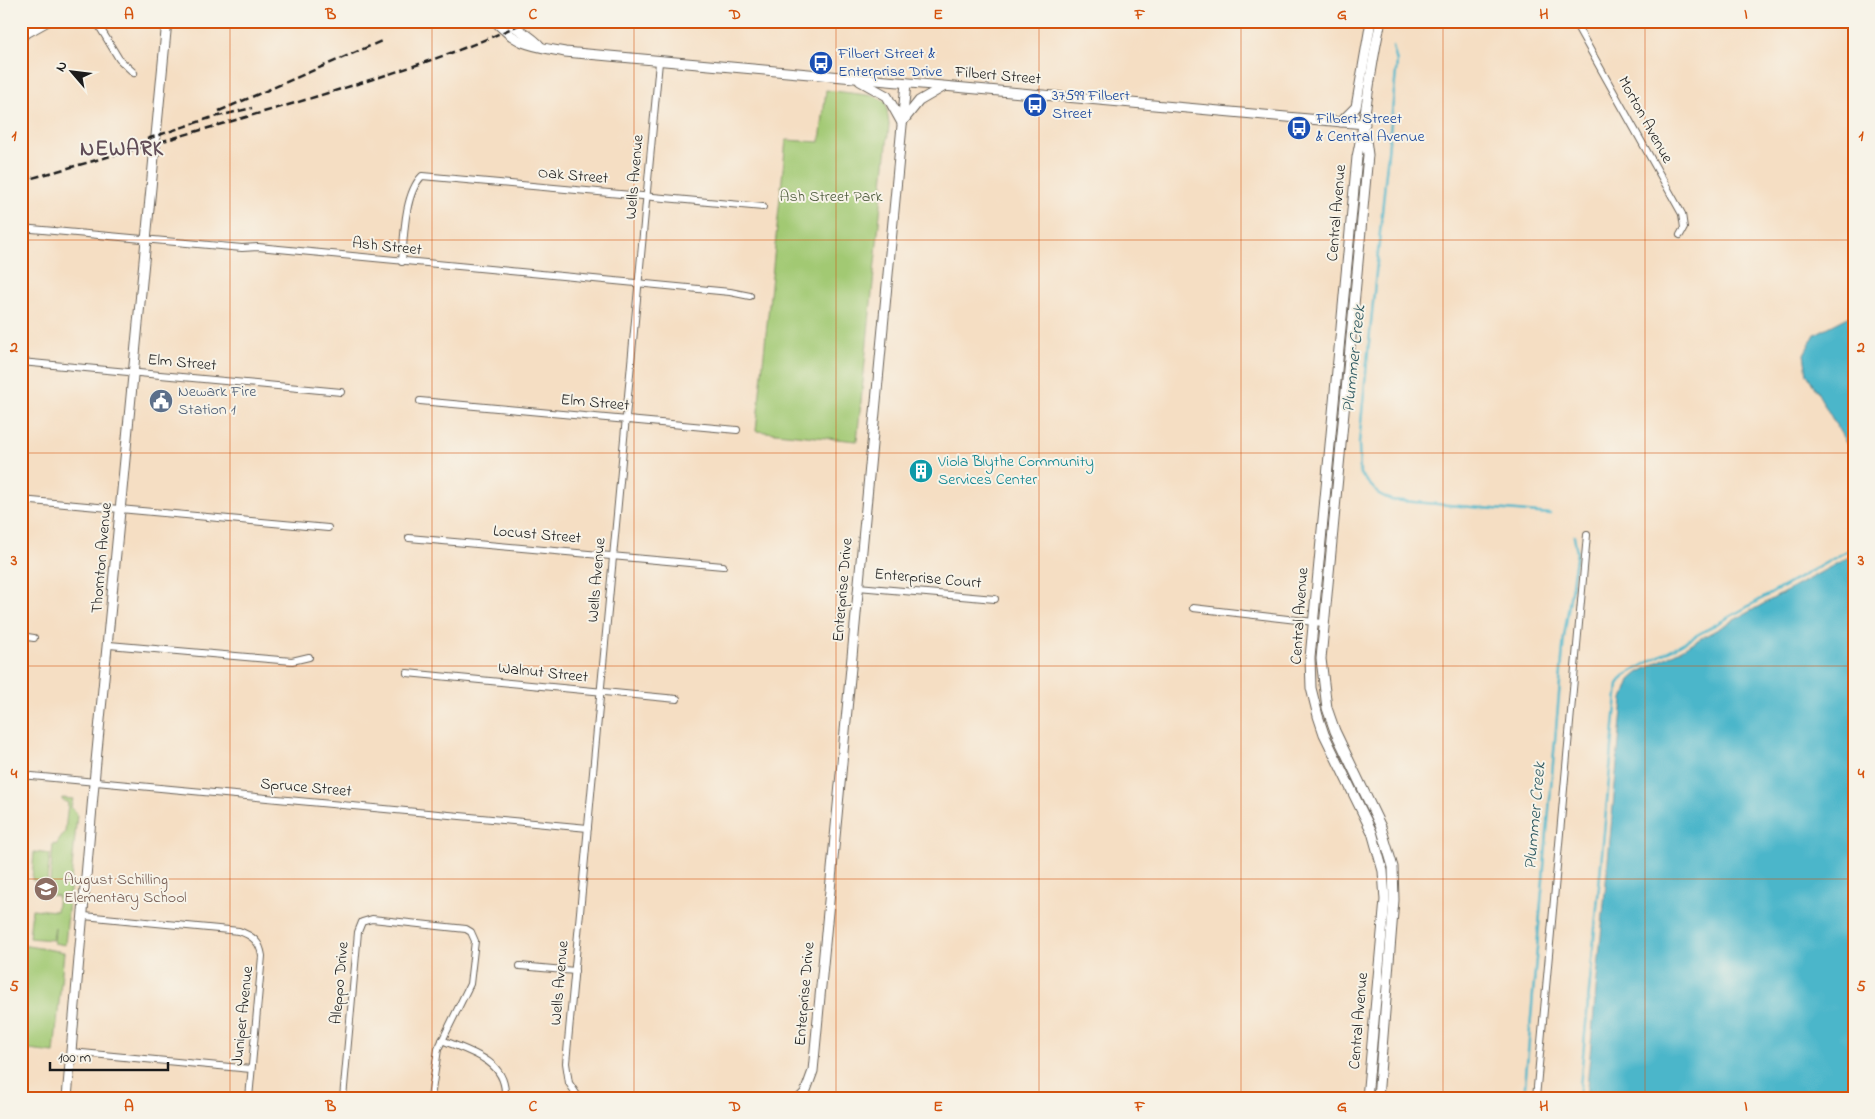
<svg xmlns="http://www.w3.org/2000/svg" width="1875" height="1119" font-family="'Indie Flower',sans-serif">
	<rect width="100%" height="100%" fill="#f7f3e8"/>
	<filter id="ink" filterUnits="userSpaceOnUse"><feTurbulence type="fractalNoise" baseFrequency=".02" numOctaves="2"/><feDisplacementMap in="SourceGraphic" scale="10" xChannelSelector="R" yChannelSelector="G"/><feConvolveMatrix kernelMatrix="1 2 1 2 8 2 1 2 1" color-interpolation-filters="sRGB"/></filter>
	<filter id="wash" filterUnits="userSpaceOnUse"><feTurbulence type="fractalNoise" baseFrequency=".0096" numOctaves="4" result="noise"/><feDisplacementMap in="SourceGraphic" scale="20" xChannelSelector="R" yChannelSelector="G"/><feGaussianBlur stdDeviation="1.12" result="paint"/><feColorMatrix in="noise" values="0 0 0 0 0 0 0 0 0 0 0 0 0 0 0 0 0 1.4 0 .05"/><feComposite in="paint" operator="in"/></filter>
	<g filter="url(#wash)">
		<rect width="100%" height="100%" fill="#f5dec3"/>
		<!-- green -->
		<g fill="#a2c973" stroke="#5f7248">
			<polygon points="826,90 875,96 886,102 889,125 857,441 756,431 786,140 820,142"/>
			<polygon points="62,798 73,799 71,807 77,814 65,945 54,943 55,927 53,940 29,938 32,909 56,911 58,896 49,895 53,844 56,845 65,832 68,803 62,800"/>
			<polygon points="34,852 50,854 47,882 32,880"/>
			<polygon points="21,945 64,952 54,1053 21,1049"/>
		</g>
		<!-- water -->
		<g fill="#4cb6ca" stroke="#346973">
			<polygon points="1854,314 1854,457 1807,374 1804,354 1815,334"/>
			<polygon points="1854,554 1854,1098 1586,1098 1623,699 1630,680 1638,673"/>
		</g>
		<g fill="none" stroke-linecap="round" stroke-linejoin="round">
			<!-- stream -->
			<g stroke="#4cb6ca" stroke-width="2.5">
				<polyline points="1393,47 1397,62 1359,443 1360,474 1379,494 1391,500 1550,514"/>
				<polyline points="1524,1098 1564,637 1577,552 1574,536"/>
				<polyline points="1579,1098 1618,684 1624,676 1854,547"/>
			</g>
		</g>
	</g>
	<g filter="url(#ink)">
		<g fill="none" stroke-linecap="round" stroke-linejoin="round">
			<!-- street casing -->
			<g stroke="#686056" stroke-width="8">
				<g id="street">
					<polyline points="96,21 119,59 134,73"/>
					<polyline points="1574,21 1682,214 1684,228 1680,235"/>
					<polyline points="21,228 242,248 258,247 730,292 750,296"/>
					<path d="M402 262C404 238 404 194 422 176L763 207"/>
					<polyline points="21,362 341,392"/>
					<polyline points="420,401 737,430"/>
					<polyline points="21,500 328,528"/>
					<polyline points="409,538 723,566"/>
					<polyline points="858,587 995,599"/>
					<polyline points="1193,608 1323,623"/>
					<polyline points="21,636 34,638"/>
					<polyline points="109,645 292,661 309,657"/>
					<polyline points="407,673 677,699"/>
					<polyline points="21,775 588,828"/>
					<path d="M84 916 239 931C253 936 260 942 262 956L249 1098"/>
					<polyline points="520,966 575,971"/>
					<path d="M442 1040C467 1051 504 1059 505 1092"/>
					<polyline points="71,1052 251,1069"/>
					<polyline points="343,1098 358,932 362,922 372,919 466,929 471,932 475,941 470,984 438,1049 431,1098"/>
					<polyline points="579,1098 569,1083 566,1063 659,62"/>
					<polyline points="1536,1098 1587,535"/>
				</g>
			</g>
			<!-- secondary casing -->
			<g stroke="#686056" stroke-width="11">
				<g id="secondary">
					<path d="M495 21C518 46 533 46 565 52L1365 124"/>
					<path d="M508 21C518 31 531 35 540 46"/>
					<polyline points="21,36 48,21"/>
					<polyline points="860,81 887,96 902,123"/>
					<polyline points="903,121 919,101 943,87"/>
					<polyline points="1341,122 1356,107 1371,21"/>
					<polyline points="1365,132 1368,155 1321,659 1327,708 1335,731 1381,827 1393,867 1394,900 1378,1098"/>
					<polyline points="67,1098 95,772 167,21"/>
					<polyline points="800,1098 805,1093 813,1071 906,83"/>
					<path d="M1367 1098 1385 900 1383 871 1372 832 1324 734 1318 716 1311 688 1310 658 1357 157C1367 112 1370 66 1381 21"/>
				</g>
			</g>
			<!-- street -->
			<use href="#street" stroke="#fff" stroke-width="6"/>
			<!-- secondary -->
			<use href="#secondary" stroke="#fff" stroke-width="9"/>
			<!-- rail -->
			<g stroke="#1c1c1c" stroke-width="2.5" stroke-dasharray="8 4" stroke-linecap="butt">
				<polyline points="219,111 384,40"/>
				<polyline points="147,139 210,118 252,108"/>
				<path d="M21 181C113 156 204 129 295 103 373 79 452 57 527 21"/>
			</g>
		</g>
	</g>
	<!-- grid -->
	<path fill="none" stroke="#d4530e" stroke-width="1" stroke-opacity="0.55" d="M230 21V1098M432 21V1098M634 21V1098M836 21V1098M1039 21V1098M1241 21V1098M1443 21V1098M1645 21V1098M21 240H1854M21 453H1854M21 666H1854M21 879H1854"/>
	<!-- icons -->
	<defs>
		<g id="bus-disc" transform="scale(1.25)"><circle r="9.5" fill="#1a4fb4" stroke="#f7f3e8"/><path d="M-5-6H5V4H4V6H2V4H-2V6H-4V4H-5ZM-3.5-4V0h7V-4ZM-3.5 1.2v1.5H-2V1.2ZM2 1.2v1.5H3.5V1.2Z" fill="#fff"/></g>
		<g id="civic-disc" transform="scale(1.25)"><circle r="9.5" fill="#5c6f8a" stroke="#f7f3e8"/><path d="M-.6-6.5H3V-4.5H.6V-3L4-1V1h2V6H-6V1h2V-1L-.6-3ZM-1.2 2.5V6h2.4V2.5Z" fill="#fff"/></g>
		<g id="building-disc" transform="scale(1.25)"><circle r="9.5" fill="#0f9aa8" stroke="#f7f3e8"/><path d="M-4-6H4V6H1V3H-1V6H-4ZM-2.5-4.3h1.7v1.8h-1.7ZM.8-4.3h1.7v1.8H.8ZM-2.5-1h1.7V.8h-1.7ZM.8-1h1.7V.8H.8Z" fill="#fff"/></g>
		<g id="school-disc" transform="scale(1.25)"><circle r="9.5" fill="#8d6e63" stroke="#f7f3e8"/><path d="M0-5L7-2L0 1L-7-2ZM-4 1L0 2.5L4 1V4Q0 6-4 4Z" fill="#fff"/></g>
	</defs>
	<g fill-rule="evenodd">
		<use href="#bus-disc" x="821" y="63"/>
		<use href="#bus-disc" x="1035" y="105"/>
		<use href="#bus-disc" x="1299" y="128"/>
		<use href="#civic-disc" x="161" y="401"/>
		<use href="#building-disc" x="921" y="471"/>
		<use href="#school-disc" x="46" y="889"/>
	</g>
	<g text-anchor="middle" dominant-baseline="central" stroke-width="4" stroke-linejoin="round" paint-order="stroke">
		<!-- transit labels -->
		<g font-size="16" fill="#164399" stroke="#f7f3e8" text-anchor="start">
			<text x="838" y="54">Filbert Street &amp;<tspan x="838" dy="18">Enterprise Drive</tspan></text>
			<text x="1052" y="96">37599 Filbert<tspan x="1052" dy="18">Street</tspan></text>
			<text x="1316" y="119">Filbert Street<tspan x="1316" dy="18">&amp; Central Avenue</tspan></text>
		</g>
		<!-- street labels -->
		<g font-size="16" fill="#1c1c1c" stroke="#f7f3e8">
			<text transform="translate(998 76) rotate(5)">Filbert Street</text>
			<text transform="translate(1645 120) rotate(61)">Morton Avenue</text>
			<text transform="translate(573 176) rotate(5)">Oak Street</text>
			<text transform="translate(635 177) rotate(-85)">Wells Avenue</text>
			<text transform="translate(1337 213) rotate(-85)">Central Avenue</text>
			<text transform="translate(387 247) rotate(6)">Ash Street</text>
			<text transform="translate(182 363) rotate(5)">Elm Street</text>
			<text transform="translate(595 403) rotate(5)">Elm Street</text>
			<text transform="translate(537 535) rotate(5)">Locust Street</text>
			<text transform="translate(102 558) rotate(-85)">Thornton Avenue</text>
			<text transform="translate(928 579) rotate(5)">Enterprise Court</text>
			<text transform="translate(597 580) rotate(-85)">Wells Avenue</text>
			<text transform="translate(843 590) rotate(-85)">Enterprise Drive</text>
			<text transform="translate(1300 616) rotate(-86)">Central Avenue</text>
			<text transform="translate(543 673) rotate(6)">Walnut Street</text>
			<text transform="translate(306 788) rotate(5)">Spruce Street</text>
			<text transform="translate(340 983) rotate(-85)">Aleppo Drive</text>
			<text transform="translate(560 983) rotate(-85)">Wells Avenue</text>
			<text transform="translate(805 994) rotate(-85)">Enterprise Drive</text>
			<text transform="translate(243 1016) rotate(-84)">Juniper Avenue</text>
			<text transform="translate(1359 1021) rotate(-85)">Central Avenue</text>
		</g>
		<!-- park labels -->
		<g font-size="16" fill="#4b593a" stroke="#f7f3e8">
			<text x="831" y="197">Ash Street Park</text>
		</g>
		<!-- service labels -->
		<g font-size="16" fill="#4e5e75" stroke="#f7f3e8" text-anchor="start">
			<text x="178" y="392">Newark Fire<tspan x="178" dy="18">Station 1</tspan></text>
		</g>
		<!-- culture labels -->
		<g font-size="16" fill="#0d838f" stroke="#f7f3e8" text-anchor="start">
			<text x="938" y="462">Viola Blythe Community<tspan x="938" dy="18">Services Center</tspan></text>
		</g>
		<!-- education labels -->
		<g font-size="16" fill="#785e54" stroke="#f7f3e8" text-anchor="start">
			<text x="64" y="880">August Schilling<tspan x="64" dy="18">Elementary School</tspan></text>
		</g>
		<!-- water labels -->
		<g font-size="18" font-style="italic" fill="#2f5a62" stroke="#f7f3e8">
			<text transform="translate(1355 359) rotate(-84)">Plummer Creek</text>
			<text transform="translate(1536 816) rotate(-85)">Plummer Creek</text>
		</g>
		<!-- district labels -->
		<g font-size="21" font-weight="bold" letter-spacing="1" fill="#614d57" stroke="#f7f3e8">
			<text x="122" y="150">NEWARK</text>
		</g>
	</g>
	<!-- margin -->
	<rect width="1875" height="1119" fill="none" stroke="#f7f3e8" stroke-width="55"/>
	<!-- north arrow -->
	<g transform="translate(72 72) rotate(298)" stroke="#f7f3e8" stroke-width="4" paint-order="stroke">
	<path d="M0-4L9 19L0 12L-9 19Z" fill="#1c1c1c"/>
	<text y="-8" font-size="14" font-weight="bold" text-anchor="middle" fill="#1c1c1c">N</text>
	</g>
	<!-- scale -->
	<path d="M50 1062v8h118v-8" fill="none" stroke="#1c1c1c" stroke-width="2.5"/>
	<text x="58" y="1062" font-size="15" fill="#1c1c1c" stroke="#f7f3e8" stroke-width="4" paint-order="stroke">100 m</text>
	<rect x="28" y="28" width="1820" height="1064" fill="none" stroke="#d4530e" stroke-width="2"/>
	<g font-size="16" text-anchor="middle" font-weight="bold" fill="#d4530e">
		<text x="129" y="19">A</text>
		<text x="331" y="19">B</text>
		<text x="533" y="19">C</text>
		<text x="735" y="19">D</text>
		<text x="938" y="19">E</text>
		<text x="1140" y="19">F</text>
		<text x="1342" y="19">G</text>
		<text x="1544" y="19">H</text>
		<text x="1746" y="19">I</text>
		<text x="14" y="140">1</text>
		<text x="1861" y="140">1</text>
		<text x="14" y="352">2</text>
		<text x="1861" y="352">2</text>
		<text x="14" y="565">3</text>
		<text x="1861" y="565">3</text>
		<text x="14" y="778">4</text>
		<text x="1861" y="778">4</text>
		<text x="14" y="991">5</text>
		<text x="1861" y="991">5</text>
		<text x="129" y="1111">A</text>
		<text x="331" y="1111">B</text>
		<text x="533" y="1111">C</text>
		<text x="735" y="1111">D</text>
		<text x="938" y="1111">E</text>
		<text x="1140" y="1111">F</text>
		<text x="1342" y="1111">G</text>
		<text x="1544" y="1111">H</text>
		<text x="1746" y="1111">I</text>
	</g>
</svg>
